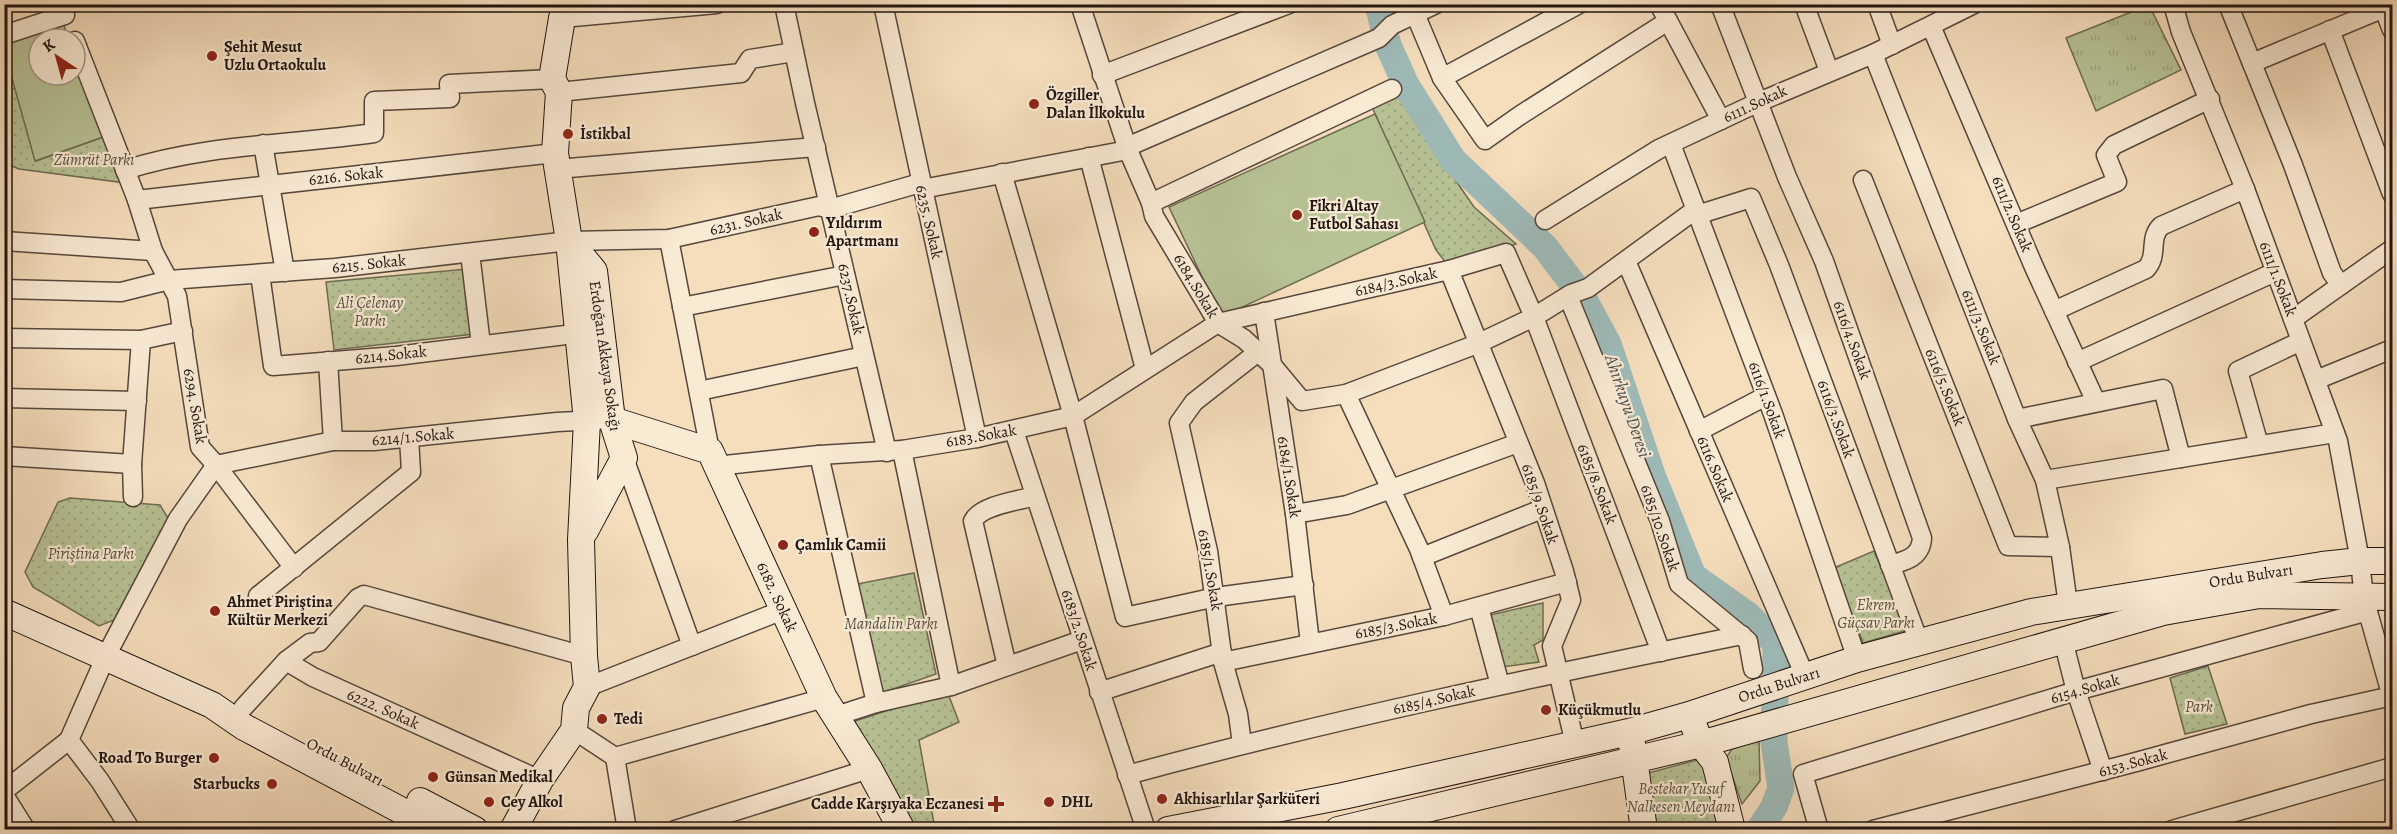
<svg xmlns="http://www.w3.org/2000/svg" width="2397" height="834" font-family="Alegreya,serif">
	<defs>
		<pattern id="grass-tufts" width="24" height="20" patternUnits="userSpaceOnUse" patternTransform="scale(1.5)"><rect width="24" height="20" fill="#b7c295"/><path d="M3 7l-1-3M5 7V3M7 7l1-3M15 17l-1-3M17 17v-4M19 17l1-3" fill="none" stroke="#9da67f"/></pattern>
		<pattern id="park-dots" width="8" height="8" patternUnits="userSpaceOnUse" patternTransform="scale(1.5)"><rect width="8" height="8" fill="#b7c295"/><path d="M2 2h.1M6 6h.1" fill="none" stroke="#9da67f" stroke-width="1.8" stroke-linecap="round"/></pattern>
	</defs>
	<rect width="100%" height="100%" fill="#f6debd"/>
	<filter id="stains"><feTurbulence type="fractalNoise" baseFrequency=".00333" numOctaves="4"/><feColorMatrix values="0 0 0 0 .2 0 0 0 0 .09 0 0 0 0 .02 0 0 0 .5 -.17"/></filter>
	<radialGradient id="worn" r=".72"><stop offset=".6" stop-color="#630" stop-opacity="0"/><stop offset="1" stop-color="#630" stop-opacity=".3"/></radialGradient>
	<!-- grass -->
	<g fill="url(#grass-tufts)" stroke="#6c6c53" stroke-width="1.5">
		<polygon points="2149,5 2181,70 2096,111 2066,38"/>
		<polygon points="1759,740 1760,781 1742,804 1726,758 1732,749"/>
	</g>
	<!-- park -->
	<g fill="url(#park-dots)" stroke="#6c6c53" stroke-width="1.5">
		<polygon points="15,88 36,161 106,136 126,183 19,169 5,163 4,91"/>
		<polygon points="1395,92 1474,207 1516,244 1450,268 1436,250 1372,107"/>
		<polygon points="467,269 474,334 334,350 326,282"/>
		<polygon points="70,498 160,505 168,518 114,620 99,626 33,587 25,572 58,502"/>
		<polygon points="1874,551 1908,630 1863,643 1834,568"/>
		<polygon points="914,573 936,674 873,696 847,586"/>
		<polygon points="1543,603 1543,640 1534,645 1539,662 1502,667 1490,615"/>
		<polygon points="2208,666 2227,724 2185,734 2170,678"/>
		<polygon points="947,691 959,722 919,740 935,829 907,829 846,724"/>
		<polygon points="1701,759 1721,829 1653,829 1648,773"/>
	</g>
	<!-- garden -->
	<g fill="#b7c295" stroke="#6c6c53" stroke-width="1.5">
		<polygon points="63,23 69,39 39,39 39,75 75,75 75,55 106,136 35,161 5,53 4,39"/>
		<polygon points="1375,114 1425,222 1221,317 1169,207"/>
	</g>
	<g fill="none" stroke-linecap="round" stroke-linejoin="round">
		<!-- river -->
		<polyline stroke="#9ebbb9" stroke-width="27" points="1378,4 1388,45 1406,85 1453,160 1545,247 1582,296 1608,344 1652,475 1693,576 1749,616 1776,644 1774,742 1781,788 1774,807 1759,830"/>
		<!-- street casing -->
		<g stroke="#56473c" stroke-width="21">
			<g id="street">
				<polyline points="784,4 805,103 887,452"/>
				<polyline points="883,4 977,438"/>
				<polyline points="1080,4 1128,150 1151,203 1154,216 1218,323 1244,339 1272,365 1302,401 1346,394 1477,344 1534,317 1571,294 1588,288 1695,210"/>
				<polyline points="1411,4 1442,78 1485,140 1519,116 1668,21"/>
				<polyline points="1659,4 1721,120"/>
				<path d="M1720 4 1787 177 1824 261 1922 538C1921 557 1906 561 1890 565"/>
				<polyline points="1804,4 1829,71"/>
				<polyline points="1877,4 1892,45"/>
				<polyline points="2173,4 2181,32 2245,189 2338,441 2360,561 2364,598 2392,697"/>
				<polyline points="2228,4 2293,165 2332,273 2341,285"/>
				<polyline points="2382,4 2392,30"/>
				<polyline points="562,18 717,4"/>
				<polyline points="1931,26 2034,267 2096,402"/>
				<polyline points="2330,30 2392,194"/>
				<polyline points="4,35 65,15"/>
				<polyline points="1873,54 2017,419 2045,480 2060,547 2068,605"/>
				<polyline points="2252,63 2384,8"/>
				<polyline points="1102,75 1289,4"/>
				<polyline points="1442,78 1579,4"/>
				<polyline points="559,92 741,73 750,59 794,52"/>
				<polyline points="263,144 285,272"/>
				<polyline points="1671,144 1773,414 1857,659"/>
				<polyline points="1127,147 1379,38 1392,25 1436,4"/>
				<polyline points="1089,157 1145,369"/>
				<polyline points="557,169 816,147"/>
				<path d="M125 170C206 144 291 145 374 133V101L450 98 449 84 552 79"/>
				<polyline points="1002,173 1073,416 1125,617 1216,597 1304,585"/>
				<polyline points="1863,180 2008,546 2060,547"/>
				<polyline points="922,189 1128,150"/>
				<polyline points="137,200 555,153"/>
				<polyline points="1151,203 1392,89"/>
				<polyline points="1697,215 1751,198 1779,265 1919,642"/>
				<polyline points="1545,220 1659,149 1759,102 1873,54 1974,4"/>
				<polyline points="2016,224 2117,182 2106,155 2114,145 2210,99"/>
				<polyline points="669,239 710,451"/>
				<polyline points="4,241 153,251"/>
				<polyline points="470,253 481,345"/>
				<polyline points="1626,261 1805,676"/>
				<polyline points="1449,270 1535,483 1564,571 1571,600 1552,646 1575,744"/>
				<polyline points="260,274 273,366 396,356 590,332"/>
				<polyline points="4,289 121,292 169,280 335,268 569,241 669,239 819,206 830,209 920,183"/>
				<polyline points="1568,296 1660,521 1679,584 1748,641 1753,669"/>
				<polyline points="682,307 845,275"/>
				<path d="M2054 311 2146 269C2159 255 2148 239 2161 226L2245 189"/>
				<polyline points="1264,312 1295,514 1310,643"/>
				<polyline points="2293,319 2392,249"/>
				<polyline points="4,338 141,340 183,331"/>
				<polyline points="328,361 333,441"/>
				<polyline points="2077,362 2275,272"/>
				<polyline points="2316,380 2392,349"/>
				<polyline points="699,391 864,356"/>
				<polyline points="1346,394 1419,549 1444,616"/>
				<polyline points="4,398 137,401"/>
				<polyline points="2017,419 2163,389 2181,458"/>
				<polyline points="1014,431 1146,830"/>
				<polyline points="1699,431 1766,396"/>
				<polyline points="2259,445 2238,371 2301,341"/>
				<polyline points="902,450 951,686"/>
				<polyline points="819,455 876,703"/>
				<polyline points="4,456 132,464"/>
				<polyline points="624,458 692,646"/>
				<polyline points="716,466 819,455 902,450 977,438 1073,416 1218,323 1449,270 1506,253 1534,317 1661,652"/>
				<polyline points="2045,480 2335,433"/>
				<polyline points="133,497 132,464 141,340"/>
				<polyline points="1295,514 1347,505 1518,443"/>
				<polyline points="1422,557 1542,509"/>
				<polyline points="294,568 216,465 333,441 374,441 557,422 598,420"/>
				<polyline points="258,596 411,472 409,438"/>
				<polyline points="1479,607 1500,685"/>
				<polyline points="2063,640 2076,691 2103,771"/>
				<polyline points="286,661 310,643 319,642 358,598 364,595 584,656"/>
				<polyline points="1223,662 1444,616 1567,582"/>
				<path d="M1007 666 973 521C981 505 1018 501 1035 496"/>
				<polyline points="587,687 783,610"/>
				<polyline points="1099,692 1222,652"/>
				<polyline points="243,708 286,661 313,677 540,780"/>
				<polyline points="836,716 876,703 951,686 1082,640"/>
				<polyline points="574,730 615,757 627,830"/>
				<polyline points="69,740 100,781 131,830"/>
				<polyline points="1242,744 1238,714 1223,662 1208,551 1179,423 1194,402 1258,352"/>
				<polyline points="615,757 824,698"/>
				<path d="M1127 775C1330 720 1536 677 1742 635"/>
				<polyline points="4,791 69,740 106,656 178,519 216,465 200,447 177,296 153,251 137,200 75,41"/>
				<polyline points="4,795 26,830"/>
				<polyline points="675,830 869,769"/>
				<polyline points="1819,830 1803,774 2076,691 2368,611"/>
				<polyline points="1873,830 2136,762 2311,714 2392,696"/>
				<polyline points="2172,830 2392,767"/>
			</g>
		</g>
		<!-- secondary casing -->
		<g stroke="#211511" stroke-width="28">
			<g id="secondary">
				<polyline points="569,241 594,271 612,420 624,458 585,531"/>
				<polyline points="612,420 710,451 824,698 869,769 902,830"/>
				<polyline points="4,612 212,705 244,727 438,830"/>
				<polyline points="1695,729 1701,744 1715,762 1732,830"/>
				<polyline points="1632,744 1644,830"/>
				<polyline points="420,801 475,830"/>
				<polyline points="513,830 540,780 574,730 576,708 587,687 584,656 581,540 587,421 569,241 555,153 559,92 552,79 562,18 567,4"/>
				<polyline points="1168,830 1343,796 1629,732 1689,715 1857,659 2031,612 2322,565 2360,561 2392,561"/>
				<polyline points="1338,830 1701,744 2163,612 2259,595 2392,597"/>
			</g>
		</g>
		<!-- street -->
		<use href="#street" stroke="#f9ead4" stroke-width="18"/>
		<!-- secondary -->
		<use href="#secondary" stroke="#f9ead4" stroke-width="26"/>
	</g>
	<!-- markers -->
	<g fill="#8f2418" stroke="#f9ead4" stroke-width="2">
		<circle cx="212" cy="56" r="6"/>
		<circle cx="1034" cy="104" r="6"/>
		<circle cx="568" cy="134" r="6"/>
		<circle cx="1297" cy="215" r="6"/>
		<circle cx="814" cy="232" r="6"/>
		<circle cx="783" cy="545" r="6"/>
		<circle cx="215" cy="611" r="6"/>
		<circle cx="1546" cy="710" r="6"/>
		<circle cx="602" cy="719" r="6"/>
		<circle cx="214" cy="758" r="6"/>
		<circle cx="433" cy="777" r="6"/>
		<circle cx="272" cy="784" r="6"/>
		<circle cx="1162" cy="799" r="6"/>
		<circle cx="489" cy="802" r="6"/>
		<circle cx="1049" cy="802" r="6"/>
		<path d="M993 795h6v6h6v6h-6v6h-6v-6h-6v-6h6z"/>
	</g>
	<g text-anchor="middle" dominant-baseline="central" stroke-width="4.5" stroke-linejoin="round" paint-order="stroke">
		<!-- poi labels -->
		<g font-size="16" font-weight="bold" fill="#211511" stroke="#f9ead4" text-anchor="start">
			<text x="224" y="47">Şehit Mesut<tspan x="224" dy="18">Uzlu Ortaokulu</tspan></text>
			<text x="1046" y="95">Özgiller<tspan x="1046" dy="18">Dalan İlkokulu</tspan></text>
			<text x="580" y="134">İstikbal</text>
			<text x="1309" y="206">Fikri Altay<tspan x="1309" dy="18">Futbol Sahası</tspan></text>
			<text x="826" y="223">Yıldırım<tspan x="826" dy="18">Apartmanı</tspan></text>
			<text x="795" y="545">Çamlık Camii</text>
			<text x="227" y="602">Ahmet Piriştina<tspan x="227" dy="18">Kültür Merkezi</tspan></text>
			<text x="1558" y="710">Küçükmutlu</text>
			<text x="614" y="719">Tedi</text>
			<text x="202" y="758" text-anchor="end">Road To Burger</text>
			<text x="445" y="777">Günsan Medikal</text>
			<text x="260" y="784" text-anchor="end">Starbucks</text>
			<text x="1174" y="799">Akhisarlılar Şarküteri</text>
			<text x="501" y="802">Cey Alkol</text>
			<text x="1061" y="802">DHL</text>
			<text x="984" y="804" text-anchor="end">Cadde Karşıyaka Eczanesi</text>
		</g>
		<!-- street labels -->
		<g font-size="16" fill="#211511" stroke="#f9ead4">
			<text transform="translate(1755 104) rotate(-25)">6111.Sokak</text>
			<text transform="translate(346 176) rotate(-6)">6216. Sokak</text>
			<text transform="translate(2012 214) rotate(67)">6111/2.Sokak</text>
			<text transform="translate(746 222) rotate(-13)">6231. Sokak</text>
			<text transform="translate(929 222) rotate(77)">6235. Sokak</text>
			<text transform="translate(369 264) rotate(-6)">6215. Sokak</text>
			<text transform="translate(2278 279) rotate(69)">6111/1.Sokak</text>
			<text transform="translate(1396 282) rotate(-13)">6184/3.Sokak</text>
			<text transform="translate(1196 286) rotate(59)">6184.Sokak</text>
			<text transform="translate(851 299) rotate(77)">6237.Sokak</text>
			<text transform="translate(1981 327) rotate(68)">6111/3.Sokak</text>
			<text transform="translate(1852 340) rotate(70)">6116/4.Sokak</text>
			<text transform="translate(391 355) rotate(-6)">6214.Sokak</text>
			<text transform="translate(605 356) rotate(82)">Erdoğan Akkaya Sokağı</text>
			<text transform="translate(1945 387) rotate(68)">6116/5.Sokak</text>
			<text transform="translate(1767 400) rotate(70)">6116/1.Sokak</text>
			<text transform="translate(195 406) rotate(80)">6294. Sokak</text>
			<text transform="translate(1836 419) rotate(70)">6116/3.Sokak</text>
			<text transform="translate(981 436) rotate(-10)">6183.Sokak</text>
			<text transform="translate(413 437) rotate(-5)">6214/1.Sokak</text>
			<text transform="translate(1715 469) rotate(67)">6116.Sokak</text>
			<text transform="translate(1289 477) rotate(81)">6184/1.Sokak</text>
			<text transform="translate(1597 484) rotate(69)">6185/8.Sokak</text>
			<text transform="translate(1540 504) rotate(71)">6185/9.Sokak</text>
			<text transform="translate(1660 528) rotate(71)">6185/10.Sokak</text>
			<text transform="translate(1210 570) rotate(80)">6185/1.Sokak</text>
			<text transform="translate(2251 576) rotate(-9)">Ordu Bulvarı</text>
			<text transform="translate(777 597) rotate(65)">6182. Sokak</text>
			<text transform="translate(1396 626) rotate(-11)">6185/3.Sokak</text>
			<text transform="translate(1079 630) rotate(72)">6183/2.Sokak</text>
			<text transform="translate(1779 685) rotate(-18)">Ordu Bulvarı</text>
			<text transform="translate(2085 689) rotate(-16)">6154.Sokak</text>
			<text transform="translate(1434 700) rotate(-13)">6185/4.Sokak</text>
			<text transform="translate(383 709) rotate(24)">6222. Sokak</text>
			<text transform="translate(345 762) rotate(28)">Ordu Bulvarı</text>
			<text transform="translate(2133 763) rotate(-15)">6153.Sokak</text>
		</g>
		<!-- park labels -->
		<g font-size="16" font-style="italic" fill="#56523f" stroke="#f9ead4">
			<text x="94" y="160">Zümrüt Parkı</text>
			<text x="370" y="303">Ali Çelenay<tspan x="370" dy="18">Parkı</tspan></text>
			<text x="91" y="554">Piriştina Parkı</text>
			<text x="1876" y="605">Ekrem<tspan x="1876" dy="18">Güçsav Parkı</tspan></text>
			<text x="891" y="624">Mandalin Parkı</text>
			<text x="2199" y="707">Park</text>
			<text x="1681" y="789">Bestekar Yusuf<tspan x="1681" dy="18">Nalkesen Meydanı</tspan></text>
		</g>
		<!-- water labels -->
		<g font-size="18" font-style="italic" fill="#4d4f4c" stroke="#f9ead4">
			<text transform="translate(1628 406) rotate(71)">Ahırkuyu Deresi</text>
		</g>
	</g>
	<!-- margin -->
	<rect width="2397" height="834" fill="none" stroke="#f6debd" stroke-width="24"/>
	<rect x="6" y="6" width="2385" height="822" fill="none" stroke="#211511" stroke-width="3"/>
	<rect x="12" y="12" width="2373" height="810" fill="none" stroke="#211511" stroke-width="1.5"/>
	<!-- north arrow -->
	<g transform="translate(57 57) rotate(324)"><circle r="28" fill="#f9ead4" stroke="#a39586" stroke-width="1.5"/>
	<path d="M0-4.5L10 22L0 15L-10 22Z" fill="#8f2418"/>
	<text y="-9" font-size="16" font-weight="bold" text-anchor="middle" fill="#211511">K</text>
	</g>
	<rect width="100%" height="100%" filter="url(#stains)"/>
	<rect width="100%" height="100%" fill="url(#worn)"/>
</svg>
